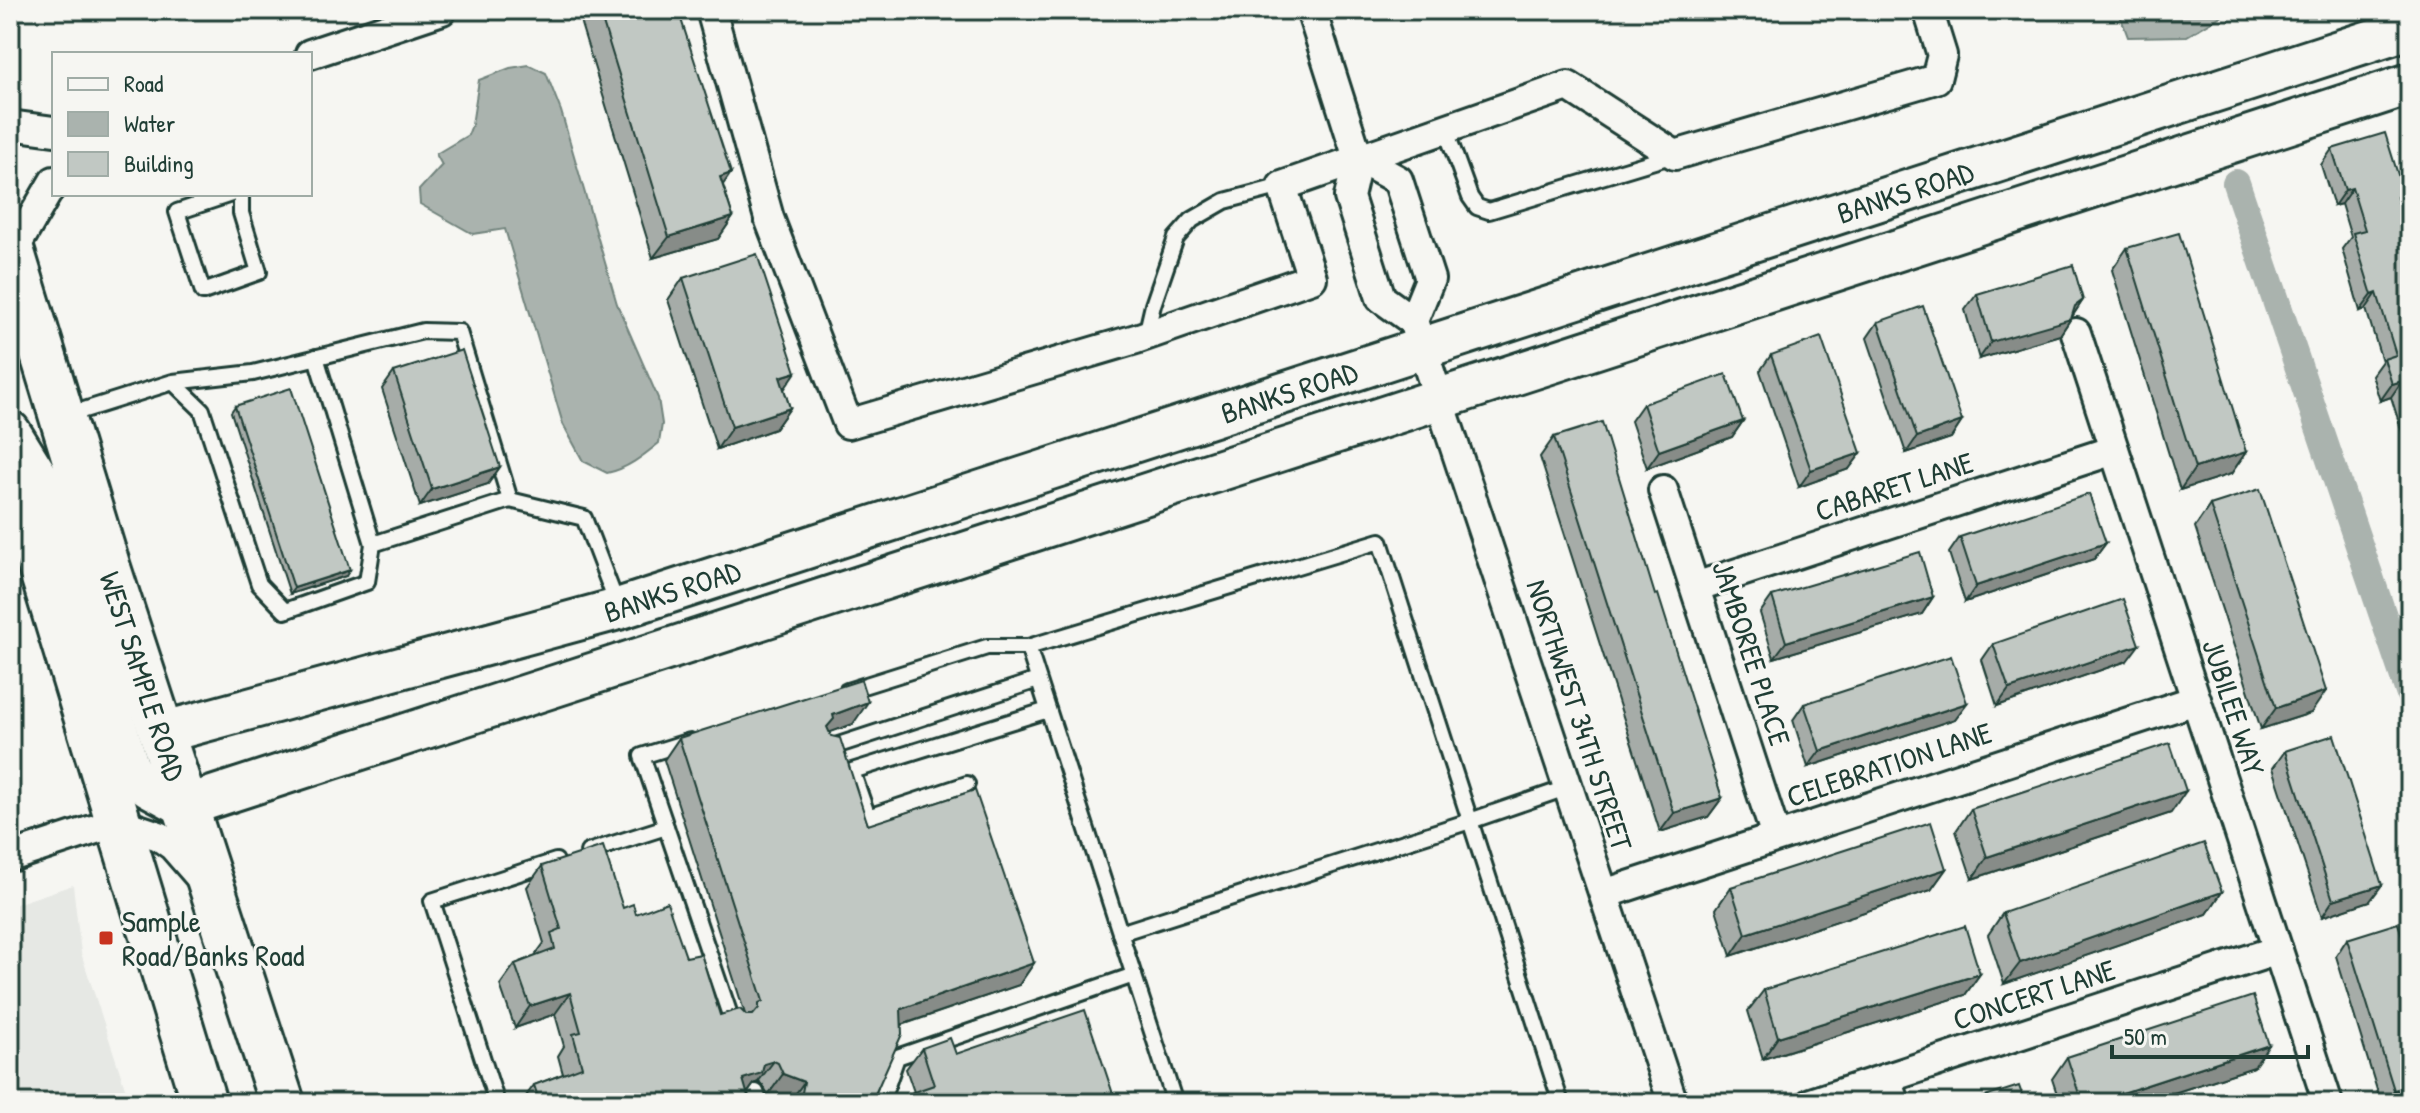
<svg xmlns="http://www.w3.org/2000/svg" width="2420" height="1113" font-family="'Patrick Hand',sans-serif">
	<rect width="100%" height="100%" fill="#f6f6f2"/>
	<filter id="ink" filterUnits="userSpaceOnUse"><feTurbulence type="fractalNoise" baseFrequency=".0125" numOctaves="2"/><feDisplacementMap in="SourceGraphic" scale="16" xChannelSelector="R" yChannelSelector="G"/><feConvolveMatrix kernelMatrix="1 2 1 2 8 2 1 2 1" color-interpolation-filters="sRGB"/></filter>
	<g filter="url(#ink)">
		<!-- built -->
		<polygon fill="#e6e8e4" points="73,885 81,953 130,1103 10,1103 10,906"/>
		<!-- water -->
		<g fill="#aab3ae" stroke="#72847d" stroke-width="2">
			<polygon points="2118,10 2231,10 2187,36 2128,37"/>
			<path d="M529 65 546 73 561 111 617 304 658 398 662 424 659 443C643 456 627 469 607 473L583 461 563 424 505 229 473 234 420 204 419 190 442 165 436 154 468 135 472 125 479 80 510 68Z"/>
		</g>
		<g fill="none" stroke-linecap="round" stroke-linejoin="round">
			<!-- canal -->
			<polyline stroke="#aab3ae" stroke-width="28" points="2236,183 2410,695"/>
			<!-- lane casing -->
			<g stroke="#1f3d34" stroke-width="20">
				<g id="lane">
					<polyline points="1445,128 1470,197 1477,207 1489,211 1674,155"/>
					<polyline points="231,194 177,212 203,292 259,272 241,213 241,194"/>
					<polyline points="1146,335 1153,305 1176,238 1192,220 1225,201 1282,186"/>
					<polyline points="316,357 373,544"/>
					<polyline points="65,416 173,382 202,410 259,584 285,611 367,582 373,544 510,500 459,332 423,331 253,373 173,382"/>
					<polyline points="510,500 584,518 618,607"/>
					<polyline points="847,691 987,647 1028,647"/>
					<polyline points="690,741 642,756 734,1027"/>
					<polyline points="826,749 1038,680"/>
					<polyline points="967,784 868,817 852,771 1048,710"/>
					<polyline points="588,852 666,827"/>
					<polyline points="1120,933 1470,821 1569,787"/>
					<polyline points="756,1092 760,1103"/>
					<polyline points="497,1103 432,901 556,861"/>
					<polyline points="881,1103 897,1057 1134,975"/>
					<polyline points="1175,1103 1028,647 1380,541 1561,1103"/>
				</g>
			</g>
			<!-- street casing -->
			<g stroke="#1f3d34" stroke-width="34">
				<g id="street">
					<polyline points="711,10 769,218 848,424 1136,339 1312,278 1282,186 1568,86 1675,155 1936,79 1942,55 1928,10"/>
					<polyline points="1311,10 1358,158 1349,197 1381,298 1413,321 1673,1103"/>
					<polyline points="310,54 442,10"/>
					<polyline points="10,125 54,131"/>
					<polyline points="1358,158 1398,180 1430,279 1413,321"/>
					<polyline points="12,253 54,181"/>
					<polyline points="2076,333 2328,1103"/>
					<polyline points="1663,490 1776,837"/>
					<polyline points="1695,587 2114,450"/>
					<polyline points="10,857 117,822 159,836 173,846 200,877"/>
					<polyline points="1604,894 2196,700"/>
					<polyline points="1887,1078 1895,1103"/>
					<polyline points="1811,1103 2278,950"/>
				</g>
			</g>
			<!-- secondary casing -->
			<g stroke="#1f3d34" stroke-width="46">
				<g id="secondary">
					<polyline points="10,432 42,484 130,772 150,787 185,806 2410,84"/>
					<polyline points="161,733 618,609 2410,28"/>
				</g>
			</g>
			<!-- primary casing -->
			<g stroke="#1f3d34" stroke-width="50">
				<g id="primary">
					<polyline points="10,246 108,568 282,1103"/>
					<polyline points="10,466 204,1103"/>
				</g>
			</g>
			<!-- lane -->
			<use href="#lane" stroke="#f6f6f2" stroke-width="14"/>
			<!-- street -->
			<use href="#street" stroke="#f6f6f2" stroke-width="28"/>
			<!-- secondary -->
			<use href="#secondary" stroke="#f6f6f2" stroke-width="40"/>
			<!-- primary -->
			<use href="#primary" stroke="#f6f6f2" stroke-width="44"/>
		</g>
		<!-- wall -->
		<g fill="#a6aca8" stroke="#1f3d34" stroke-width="2">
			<polygon points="591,10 678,10 723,185 733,217 718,239 653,258 581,24"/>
			<polygon points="2259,10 2281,10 2262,17"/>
			<polygon points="2332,149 2404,194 2399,202 2410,241 2410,453 2409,454 2391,397 2380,401 2372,375 2382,361 2366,309 2360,311 2342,249 2351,237 2341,204 2334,206 2321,165"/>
			<polygon points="2127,248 2246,452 2231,474 2180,490 2112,270"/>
			<polygon points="683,278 784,389 790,408 775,429 717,449 668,300"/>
			<polygon points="1977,294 2083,300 2060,335 1979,359 1965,310"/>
			<polygon points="1878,322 1962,421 1951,438 1906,453 1867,338"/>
			<polygon points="1771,355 1861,453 1849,469 1799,487 1760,371"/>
			<polygon points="394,372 500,467 488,484 420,506 382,389"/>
			<polygon points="1643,404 1743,421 1732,437 1647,468 1631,421"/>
			<polygon points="235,406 346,576 290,594 231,412"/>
			<polygon points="1554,437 1655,595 1722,798 1708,817 1660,832 1540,457"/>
			<polygon points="2210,505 2311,713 2261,729 2195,527"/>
			<polygon points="1960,537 2106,543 2094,559 1965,602 1949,553"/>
			<polygon points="1772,596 1933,597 1922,614 1774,658 1760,613"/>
			<polygon points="1993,644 2127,661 1997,706 1982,660"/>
			<polygon points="1967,703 1955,719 1808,767 1793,720 1804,704"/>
			<polygon points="853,724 829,732 868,825 1034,963 1019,985 902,1025 871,1103 788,1103 768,1095 763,1085 758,1082 754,1084 747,1094 750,1103 521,1103 534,1085 563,1074 558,1056 564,1046 555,1014 515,1028 500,985 515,964 536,956 536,954 544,943 527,887 542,866 623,908 636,914 686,957 720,1015 745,1014 664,760 679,738"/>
			<polygon points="2285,751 2370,901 2322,917 2273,768"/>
			<polygon points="1971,809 2171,813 1972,879 1956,831"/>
			<polygon points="1946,869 1931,890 1731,956 1716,909 1731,887"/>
			<polygon points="2222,892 2207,914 2004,984 1988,935 2003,913"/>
			<polygon points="2347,939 2410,1103 2381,1103 2336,956"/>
			<polygon points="1980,974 1965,995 1763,1059 1748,1011 1764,990"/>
			<polygon points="922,1048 956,1054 1116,1103 890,1103 893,1099 914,1092 906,1069"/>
			<polygon points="2067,1057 2254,1067 2143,1103 2060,1103 2052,1079"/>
		</g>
		<!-- shaded-wall -->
		<g fill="#878c88" stroke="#1f3d34" stroke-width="2">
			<polygon points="2266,10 2281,10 2262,17"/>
			<polygon points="731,173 716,195 720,177"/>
			<polygon points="2352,188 2341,204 2334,206 2345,190"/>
			<polygon points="733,217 718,239 653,258 669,237"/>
			<polygon points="2377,293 2366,309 2360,311 2372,295"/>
			<polygon points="2083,300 2060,335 1979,359 1991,342 2075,306"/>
			<polygon points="796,372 781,394 780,377"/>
			<polygon points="2402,381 2391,397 2380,401 2392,384"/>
			<polygon points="790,408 775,429 717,449 732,427"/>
			<polygon points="1743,421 1732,437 1647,468 1659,451"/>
			<polygon points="1962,421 1951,438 1906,453 1917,437"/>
			<polygon points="2246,452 2231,474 2180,490 2195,468"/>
			<polygon points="1861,453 1849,469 1799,487 1811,470"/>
			<polygon points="500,467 488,484 420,506 432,489"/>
			<polygon points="2106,543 2094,559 1965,602 1976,586"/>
			<polygon points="350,570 346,576 290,594 294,588"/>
			<polygon points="1933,597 1922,614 1774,658 1786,642"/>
			<polygon points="2139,645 2127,661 1997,706 2009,689"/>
			<polygon points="2326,691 2311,713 2261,729 2276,708"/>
			<polygon points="868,702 853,724 823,735 833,715"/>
			<polygon points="1967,703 1955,719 1808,767 1820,751"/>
			<polygon points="2186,791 2171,813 1972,879 1987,857"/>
			<polygon points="1722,798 1708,817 1660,832 1674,813"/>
			<polygon points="1946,869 1931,890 1731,956 1746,934"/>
			<polygon points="2382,885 2370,901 2322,917 2333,900"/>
			<polygon points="2222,892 2207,914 2004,984 2020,963"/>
			<polygon points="1034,963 1019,985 886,1030 901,1009"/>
			<polygon points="1980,974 1965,995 1763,1059 1778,1037"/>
			<polygon points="570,993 555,1014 515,1028 530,1006"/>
			<polygon points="2269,1045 2254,1067 2143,1103 2092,1103"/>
			<polygon points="774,1061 758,1082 754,1084 746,1095 743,1079 764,1064"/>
			<polygon points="783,1074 804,1082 789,1103 768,1095"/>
			<polygon points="2397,1089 2387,1103 2385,1103 2394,1090"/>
		</g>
		<!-- building -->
		<g fill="#c1c8c3" stroke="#1f3d34" stroke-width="2">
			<polygon points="599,10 678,10 731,173 720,177 733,217 669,237"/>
			<polygon points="2385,133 2404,194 2397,197 2410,241 2410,406 2402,381 2392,384 2384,359 2396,355 2377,293 2372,295 2353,233 2365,230 2352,188 2345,190 2332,149"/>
			<polygon points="2179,233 2246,452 2195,468 2127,248"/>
			<polygon points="757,254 796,372 780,377 790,408 732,427 683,278"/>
			<polygon points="2073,265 2083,300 2075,306 2071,319 1991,342 1977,294"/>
			<polygon points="1923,306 1962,421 1917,437 1878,322"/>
			<polygon points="1821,337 1861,453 1811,470 1771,355"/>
			<polygon points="462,350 500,467 432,489 394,372"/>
			<polygon points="1726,374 1743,421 1659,451 1643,404"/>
			<polygon points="291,388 350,570 294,588 235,406"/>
			<polygon points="1602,422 1655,595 1658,594 1722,798 1674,813 1554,437"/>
			<polygon points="2260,489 2326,691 2276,708 2210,505"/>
			<polygon points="2089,494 2106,543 1976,586 1960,537"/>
			<polygon points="1920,552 1933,597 1786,642 1772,596"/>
			<polygon points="2123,599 2139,645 2009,689 1993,644"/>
			<polygon points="1951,656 1967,703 1820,751 1804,704"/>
			<polygon points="861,680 868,702 833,715 834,719 827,727 831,736 840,738 868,825 975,790 1034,963 901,1009 902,1034 871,1103 800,1103 804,1082 783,1074 778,1063 774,1061 764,1064 762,1073 743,1079 750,1103 540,1103 534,1085 582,1067 573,1034 581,1032 570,993 530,1006 515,964 555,949 551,933 561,929 542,866 603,846 623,908 633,904 636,914 667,902 686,957 701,954 720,1015 740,1009 746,1015 753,1015 759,1008 759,1003 763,1001 679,738"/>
			<polygon points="2334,735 2382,885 2333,900 2285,751"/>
			<polygon points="2170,743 2186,791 1987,857 1971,809"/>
			<polygon points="1931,822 1946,869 1746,934 1731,887"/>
			<polygon points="2204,843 2222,892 2020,963 2003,913"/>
			<polygon points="2398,923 2410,961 2410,1103 2401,1103 2397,1089 2394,1090 2347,939"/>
			<polygon points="1965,926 1980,974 1778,1037 1764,990"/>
			<polygon points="2253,996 2269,1045 2092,1103 2082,1103 2067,1057"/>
			<polygon points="1085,1010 1116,1103 895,1103 893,1099 934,1085 922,1048 950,1038 956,1054"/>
			<polygon points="2019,1086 2025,1103 1970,1103 1969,1102"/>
		</g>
	</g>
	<!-- markers -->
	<rect fill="#c8321e" stroke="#f6f6f2" stroke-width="3" x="98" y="930" width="16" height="16" rx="4"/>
	<g text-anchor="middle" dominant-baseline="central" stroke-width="6" stroke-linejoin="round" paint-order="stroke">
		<!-- street labels -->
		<g font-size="30" fill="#1f3d34" stroke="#f6f6f2">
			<text transform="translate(1905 192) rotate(-18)">BANKS ROAD</text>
			<text transform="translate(1289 392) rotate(-18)">BANKS ROAD</text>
			<text transform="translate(1894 486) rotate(-18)">CABARET LANE</text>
			<text transform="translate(672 591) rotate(-18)">BANKS ROAD</text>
			<text transform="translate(1752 653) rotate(72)">JAMBOREE PLACE</text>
			<text transform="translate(143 676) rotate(72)">WEST SAMPLE ROAD</text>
			<text transform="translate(2234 707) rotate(72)">JUBILEE WAY</text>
			<text transform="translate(1580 715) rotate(72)">NORTHWEST 34TH STREET</text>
			<text transform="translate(1889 764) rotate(-18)">CELEBRATION LANE</text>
			<text transform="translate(2034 994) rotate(-18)">CONCERT LANE</text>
		</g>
		<!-- poi labels -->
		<g font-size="30" fill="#1f3d34" stroke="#f6f6f2" text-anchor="start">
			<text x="122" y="921">Sample<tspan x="122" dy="34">Road/Banks Road</tspan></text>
		</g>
	</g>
	<!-- margin -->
	<rect width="2420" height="1113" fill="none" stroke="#f6f6f2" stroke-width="40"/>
	<rect x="20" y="20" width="2380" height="1073" fill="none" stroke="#1f3d34" stroke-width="3" filter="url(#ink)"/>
	<!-- legend -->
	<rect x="52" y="52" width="260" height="144" fill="#f6f6f2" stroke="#a0aca6" stroke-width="2"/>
	<rect x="68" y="78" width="40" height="12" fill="#f6f6f2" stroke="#a0aca6" stroke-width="2"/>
	<text x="124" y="92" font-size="24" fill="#1f3d34">Road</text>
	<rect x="68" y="112" width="40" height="24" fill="#aab3ae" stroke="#a0aca6" stroke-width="2"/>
	<text x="124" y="132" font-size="24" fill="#1f3d34">Water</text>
	<rect x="68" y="152" width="40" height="24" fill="#c1c8c3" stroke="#a0aca6" stroke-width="2"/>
	<text x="124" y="172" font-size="24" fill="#1f3d34">Building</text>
	<!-- scale -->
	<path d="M2112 1045v12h196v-12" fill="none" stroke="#1f3d34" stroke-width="4"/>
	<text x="2124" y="1045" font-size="24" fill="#1f3d34" stroke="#f6f6f2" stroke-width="6" paint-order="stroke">50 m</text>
</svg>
